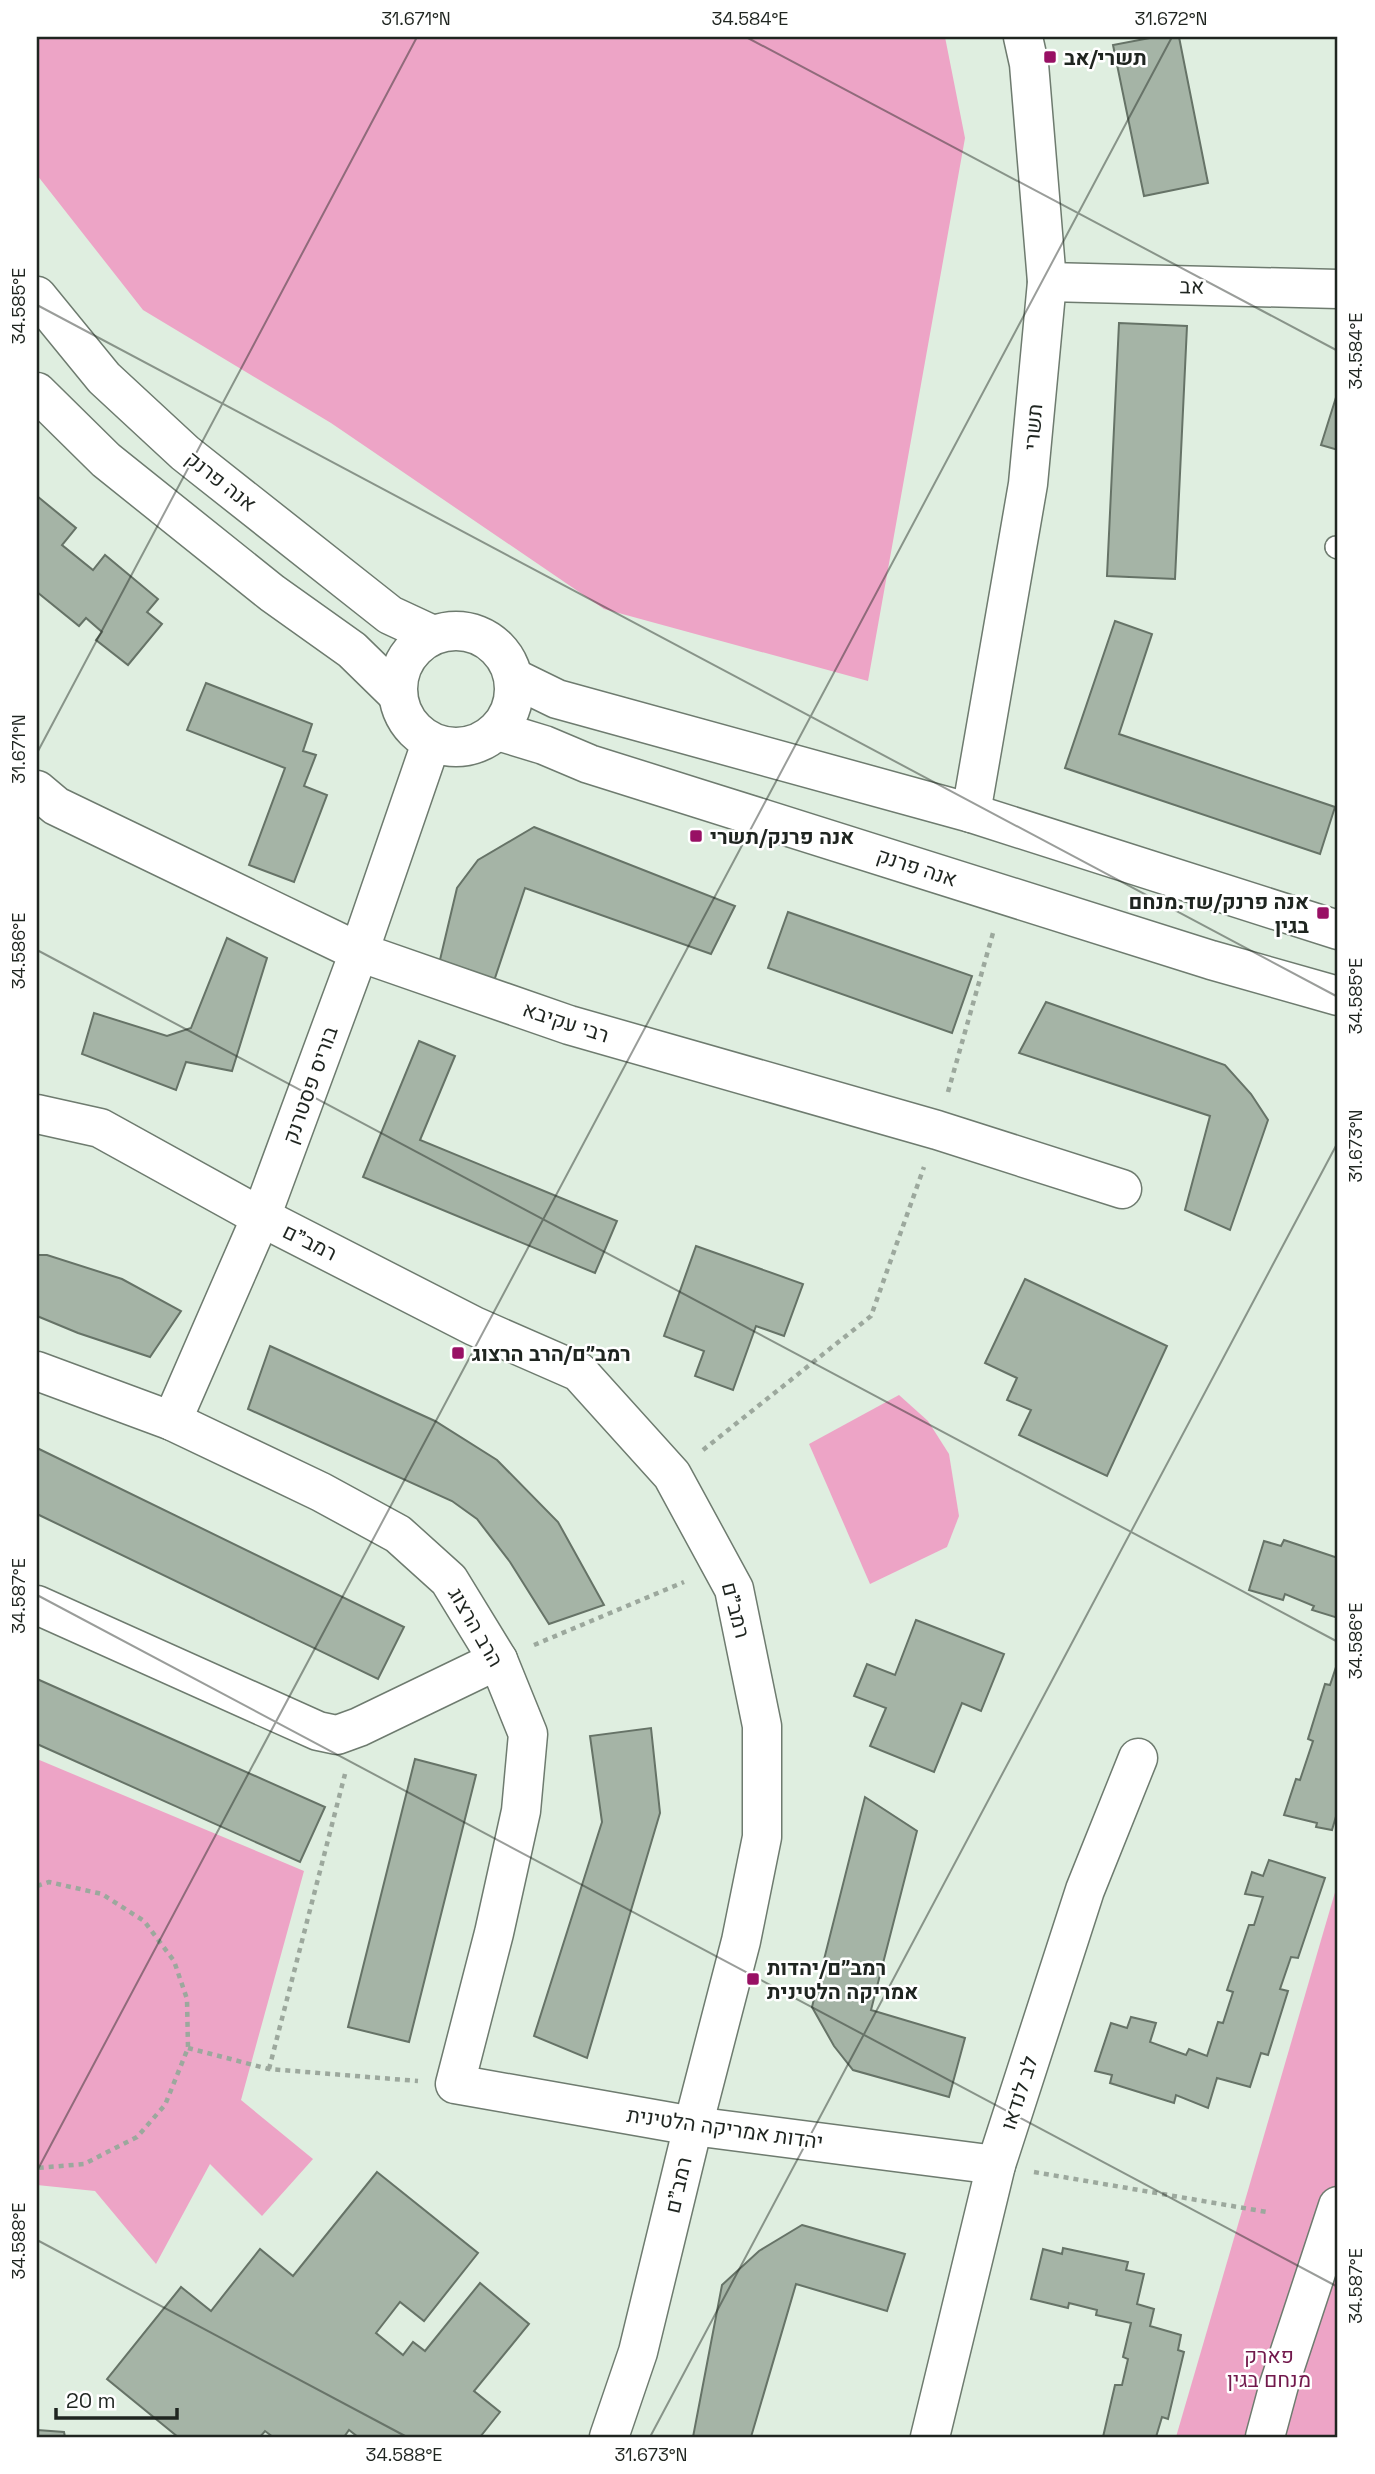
<svg xmlns="http://www.w3.org/2000/svg" width="1375" height="2474" font-family="'Space Grotesk',Heebo,sans-serif">
	<rect width="100%" height="100%" fill="#dfeee0"/>
	<!-- green -->
	<g fill="#eda4c6">
		<polygon points="37,37 945,37 965,138 868,681 604,609 331,423 143,310 37,175"/>
		<polygon points="899,1395 928,1421 949,1454 959,1516 947,1547 870,1584 809,1444"/>
		<polygon points="37,1759 304,1871 241,2100 313,2159 262,2216 210,2164 156,2264 95,2191 37,2185"/>
		<polygon points="1338,1882 1338,2437 1176,2437"/>
	</g>
	<!-- building -->
	<g fill="#a5b4a6" stroke="#667367" stroke-width="2">
		<polygon points="1155,37 1179,37 1208,183 1144,196 1113,45"/>
		<polygon points="1119,323 1187,326 1175,579 1107,576"/>
		<polygon points="1338,391 1338,450 1321,445"/>
		<polygon points="37,496 76,528 62,545 93,570 105,555 158,599 147,612 162,624 128,665 96,640 102,632 86,618 79,626 37,592"/>
		<polygon points="1115,621 1152,634 1119,734 1335,807 1320,854 1065,768"/>
		<polygon points="206,683 312,724 303,751 316,755 304,786 327,795 294,882 249,865 285,768 187,730"/>
		<polygon points="534,827 735,906 711,954 525,888 494,981 439,964 457,888 478,860"/>
		<polygon points="788,912 972,976 952,1033 768,968"/>
		<polygon points="227,938 267,958 232,1071 186,1062 176,1090 82,1054 94,1013 167,1036 191,1028"/>
		<polygon points="1046,1002 1225,1065 1251,1094 1268,1120 1230,1230 1185,1210 1210,1116 1019,1053"/>
		<polygon points="419,1041 455,1056 420,1140 617,1221 595,1273 363,1177"/>
		<polygon points="696,1246 803,1284 784,1336 756,1326 733,1390 695,1376 704,1351 664,1336"/>
		<polygon points="37,1255 47,1255 122,1279 181,1311 150,1357 78,1333 37,1316"/>
		<polygon points="1025,1279 1167,1346 1107,1476 1019,1435 1031,1410 1007,1400 1017,1378 985,1363"/>
		<polygon points="270,1346 435,1421 497,1460 558,1522 604,1605 549,1624 510,1562 477,1519 452,1501 248,1409"/>
		<polygon points="37,1448 404,1627 378,1679 37,1514"/>
		<polygon points="1284,1540 1338,1558 1338,1618 1312,1610 1314,1606 1285,1594 1283,1600 1249,1590 1264,1541 1281,1546"/>
		<polygon points="916,1620 1004,1654 981,1711 962,1703 934,1772 870,1746 886,1708 854,1696 867,1664 895,1675"/>
		<polygon points="1338,1661 1338,1813 1337,1813 1332,1830 1316,1827 1317,1823 1284,1815 1296,1779 1300,1780 1313,1741 1308,1739 1325,1684 1330,1685"/>
		<polygon points="37,1679 325,1807 300,1862 37,1744"/>
		<polygon points="651,1728 660,1813 587,2058 534,2036 602,1822 590,1736"/>
		<polygon points="415,1759 476,1775 409,2042 348,2027"/>
		<polygon points="865,1797 917,1831 871,2010 965,2038 949,2097 853,2070 834,2046 812,2007"/>
		<polygon points="1269,1860 1325,1878 1298,1958 1291,1957 1280,1989 1288,1991 1268,2055 1261,2053 1250,2087 1217,2078 1208,2108 1176,2095 1174,2103 1110,2083 1112,2075 1095,2071 1111,2023 1127,2028 1131,2017 1156,2023 1150,2042 1186,2055 1189,2049 1207,2056 1218,2022 1223,2023 1233,1992 1227,1990 1249,1925 1254,1925 1263,1897 1245,1894 1252,1872 1263,1876"/>
		<polygon points="377,2172 478,2253 424,2321 400,2302 376,2333 403,2355 413,2342 425,2351 480,2283 529,2324 474,2391 500,2412 480,2437 358,2437 349,2430 344,2437 273,2437 265,2431 260,2437 178,2437 107,2379 181,2287 211,2311 260,2249 293,2276"/>
		<polygon points="802,2225 905,2254 887,2311 796,2284 751,2437 693,2437 722,2285 759,2251"/>
		<polygon points="1063,2248 1128,2262 1126,2270 1144,2274 1137,2304 1154,2309 1150,2326 1181,2335 1178,2350 1184,2352 1168,2419 1162,2417 1156,2437 1103,2437 1115,2385 1122,2385 1128,2359 1123,2357 1131,2323 1096,2315 1097,2310 1069,2303 1068,2308 1031,2299 1043,2249 1062,2254"/>
		<polygon points="37,2430 64,2432 65,2437 37,2437"/>
	</g>
	<g fill="none" stroke-linecap="round" stroke-linejoin="round">
		<!-- lane casing -->
		<g stroke="#6e7b6f" stroke-width="24">
			<polyline id="lane" points="1336,547 1338,548"/>
		</g>
		<!-- street casing -->
		<g stroke="#6e7b6f" stroke-width="41">
			<g id="street">
				<polyline points="1047,282 1338,289"/>
				<polyline points="37,790 56,806 359,952 569,1025 937,1130 1122,1189"/>
				<polyline points="971,813 1028,484 1047,282 1029,64 1023,37"/>
				<polyline points="37,1114 100,1128 261,1217 474,1326 579,1372 672,1475 734,1589 762,1726 762,1837 741,1941 693,2126 638,2352 609,2437"/>
				<polyline points="37,1371 172,1421 321,1492 398,1534 449,1580 498,1660 528,1734 521,1811 494,1933 455,2084 693,2126 996,2165"/>
				<polyline points="172,1421 261,1217 359,952 431,743"/>
				<polyline points="37,1605 318,1731 337,1735 359,1727 498,1660"/>
				<polyline points="930,2437 996,2165 1085,1890 1138,1758"/>
			</g>
		</g>
		<!-- secondary casing -->
		<g stroke="#6e7b6f" stroke-width="41">
			<g id="secondary">
				<polyline points="37,296 104,378 185,453 390,615 433,635"/>
				<polyline points="37,392 106,460 272,593 352,650 398,695"/>
				<circle cx="456" cy="689" r="58"/>
				<polyline points="514,678 557,699 971,813 1338,930"/>
				<polyline points="498,731 544,745 589,764 697,798 1211,960 1338,996"/>
				<polyline points="1265,2437 1279,2385 1338,2206"/>
			</g>
		</g>
		<!-- path -->
		<g stroke="#9ca89d" stroke-width="4.5" stroke-dasharray="5 5" stroke-linecap="butt">
			<polyline points="948,1092 993,933"/>
			<polyline points="703,1450 871,1316 924,1167"/>
			<polyline points="534,1645 684,1582"/>
			<polyline points="37,1886 49,1882 102,1894 144,1921 174,1961 187,1999 188,2048 165,2105 137,2137 84,2164 37,2168"/>
			<polyline points="188,2048 269,2069 418,2081"/>
			<polyline points="269,2069 345,1774"/>
			<polyline points="1034,2172 1267,2212"/>
		</g>
		<!-- lane -->
		<use href="#lane" stroke="#fff" stroke-width="21"/>
		<!-- street -->
		<use href="#street" stroke="#fff" stroke-width="38"/>
		<!-- secondary -->
		<use href="#secondary" stroke="#fff" stroke-width="38"/>
	</g>
	<!-- ticks -->
	<path fill="none" stroke="#1f2520" stroke-width="2" stroke-opacity="0.45" d="M746 37 1338 351M37 305 1338 997M37 753 417 37M37 950 1338 1642M37 1595 1338 2287M37 2171 1172 37M37 2240 407 2437M650 2437 1338 1142"/>
	<!-- markers -->
	<g fill="#981064" stroke="#fff" stroke-width="2.5">
		<rect x="1043" y="50" width="14" height="14" rx="3.5"/>
		<rect x="689" y="829" width="14" height="14" rx="3.5"/>
		<rect x="1316" y="906" width="14" height="14" rx="3.5"/>
		<rect x="451" y="1346" width="14" height="14" rx="3.5"/>
		<rect x="746" y="1972" width="14" height="14" rx="3.5"/>
	</g>
	<g text-anchor="middle" dominant-baseline="central" stroke-width="5" stroke-linejoin="round" paint-order="stroke">
		<!-- poi labels -->
		<g font-size="21" font-weight="bold" fill="#1f2520" stroke="#fff" text-anchor="start">
			<text x="1064" y="57">תשרי/אב</text>
			<text x="710" y="836">אנה פרנק/תשרי</text>
			<text x="1309" y="901" text-anchor="end">אנה פרנק/שד.מנחם<tspan x="1309" dy="24">בגין</tspan></text>
			<text x="472" y="1353">רמב״ם/הרב הרצוג</text>
			<text x="767" y="1967">רמב״ם/יהדות<tspan x="767" dy="24">אמריקה הלטינית</tspan></text>
		</g>
		<!-- street labels -->
		<g font-size="21" fill="#1f2520" stroke="#fff">
			<text transform="translate(1192 286) rotate(1)">אב</text>
			<text transform="translate(1033 427) rotate(-85)">תשרי</text>
			<text transform="translate(221 481) rotate(38)">אנה פרנק</text>
			<text transform="translate(917 867) rotate(18)">אנה פרנק</text>
			<text transform="translate(566 1022) rotate(18)">רבי עקיבא</text>
			<text transform="translate(310 1085) rotate(-70)">בוריס פסטרנק</text>
			<text transform="translate(310 1242) rotate(26)">רמב"ם</text>
			<text transform="translate(736 1610) rotate(75)">רמב"ם</text>
			<text transform="translate(476 1627) rotate(60)">הרב הרצוג</text>
			<text transform="translate(1019 2093) rotate(-72)">לב לנדאו</text>
			<text transform="translate(725 2128) rotate(8)">יהדות אמריקה הלטינית</text>
			<text transform="translate(678 2185) rotate(-77)">רמב"ם</text>
		</g>
		<!-- park labels -->
		<g font-size="21" fill="#72194c" stroke="#fff">
			<text x="1269" y="2355">פארק<tspan x="1269" dy="24">מנחם בגין</tspan></text>
		</g>
	</g>
	<!-- border -->
	<rect width="1375" height="2474" fill="none" stroke="#ffffff" stroke-width="77"/>
	<!-- scale -->
	<path d="M56 2408v10h121v-10" fill="none" stroke="#1f2520" stroke-width="3.5"/>
	<text x="66" y="2408" font-size="21" fill="#1f2520" stroke="#ffffff" stroke-width="5" paint-order="stroke">20 m</text>
	<rect x="38" y="38" width="1298" height="2398" fill="none" stroke="#1f2520" stroke-width="2.5"/>
	<g font-size="18" text-anchor="middle" fill="#1f2520">
		<text x="416" y="25">31.671°N</text>
		<text x="750" y="25">34.584°E</text>
		<text x="1171" y="25">31.672°N</text>
		<text transform="translate(19 306) rotate(-90)" y="6">34.585°E</text>
		<text transform="translate(1356 351) rotate(-90)" y="6">34.584°E</text>
		<text transform="translate(19 749) rotate(-90)" y="6">31.671°N</text>
		<text transform="translate(19 951) rotate(-90)" y="6">34.586°E</text>
		<text transform="translate(1356 996) rotate(-90)" y="6">34.585°E</text>
		<text transform="translate(1356 1146) rotate(-90)" y="6">31.673°N</text>
		<text transform="translate(19 1596) rotate(-90)" y="6">34.587°E</text>
		<text transform="translate(1356 1641) rotate(-90)" y="6">34.586°E</text>
		<text transform="translate(19 2241) rotate(-90)" y="6">34.588°E</text>
		<text transform="translate(1356 2286) rotate(-90)" y="6">34.587°E</text>
		<text x="404" y="2461">34.588°E</text>
		<text x="651" y="2461">31.673°N</text>
	</g>
</svg>
